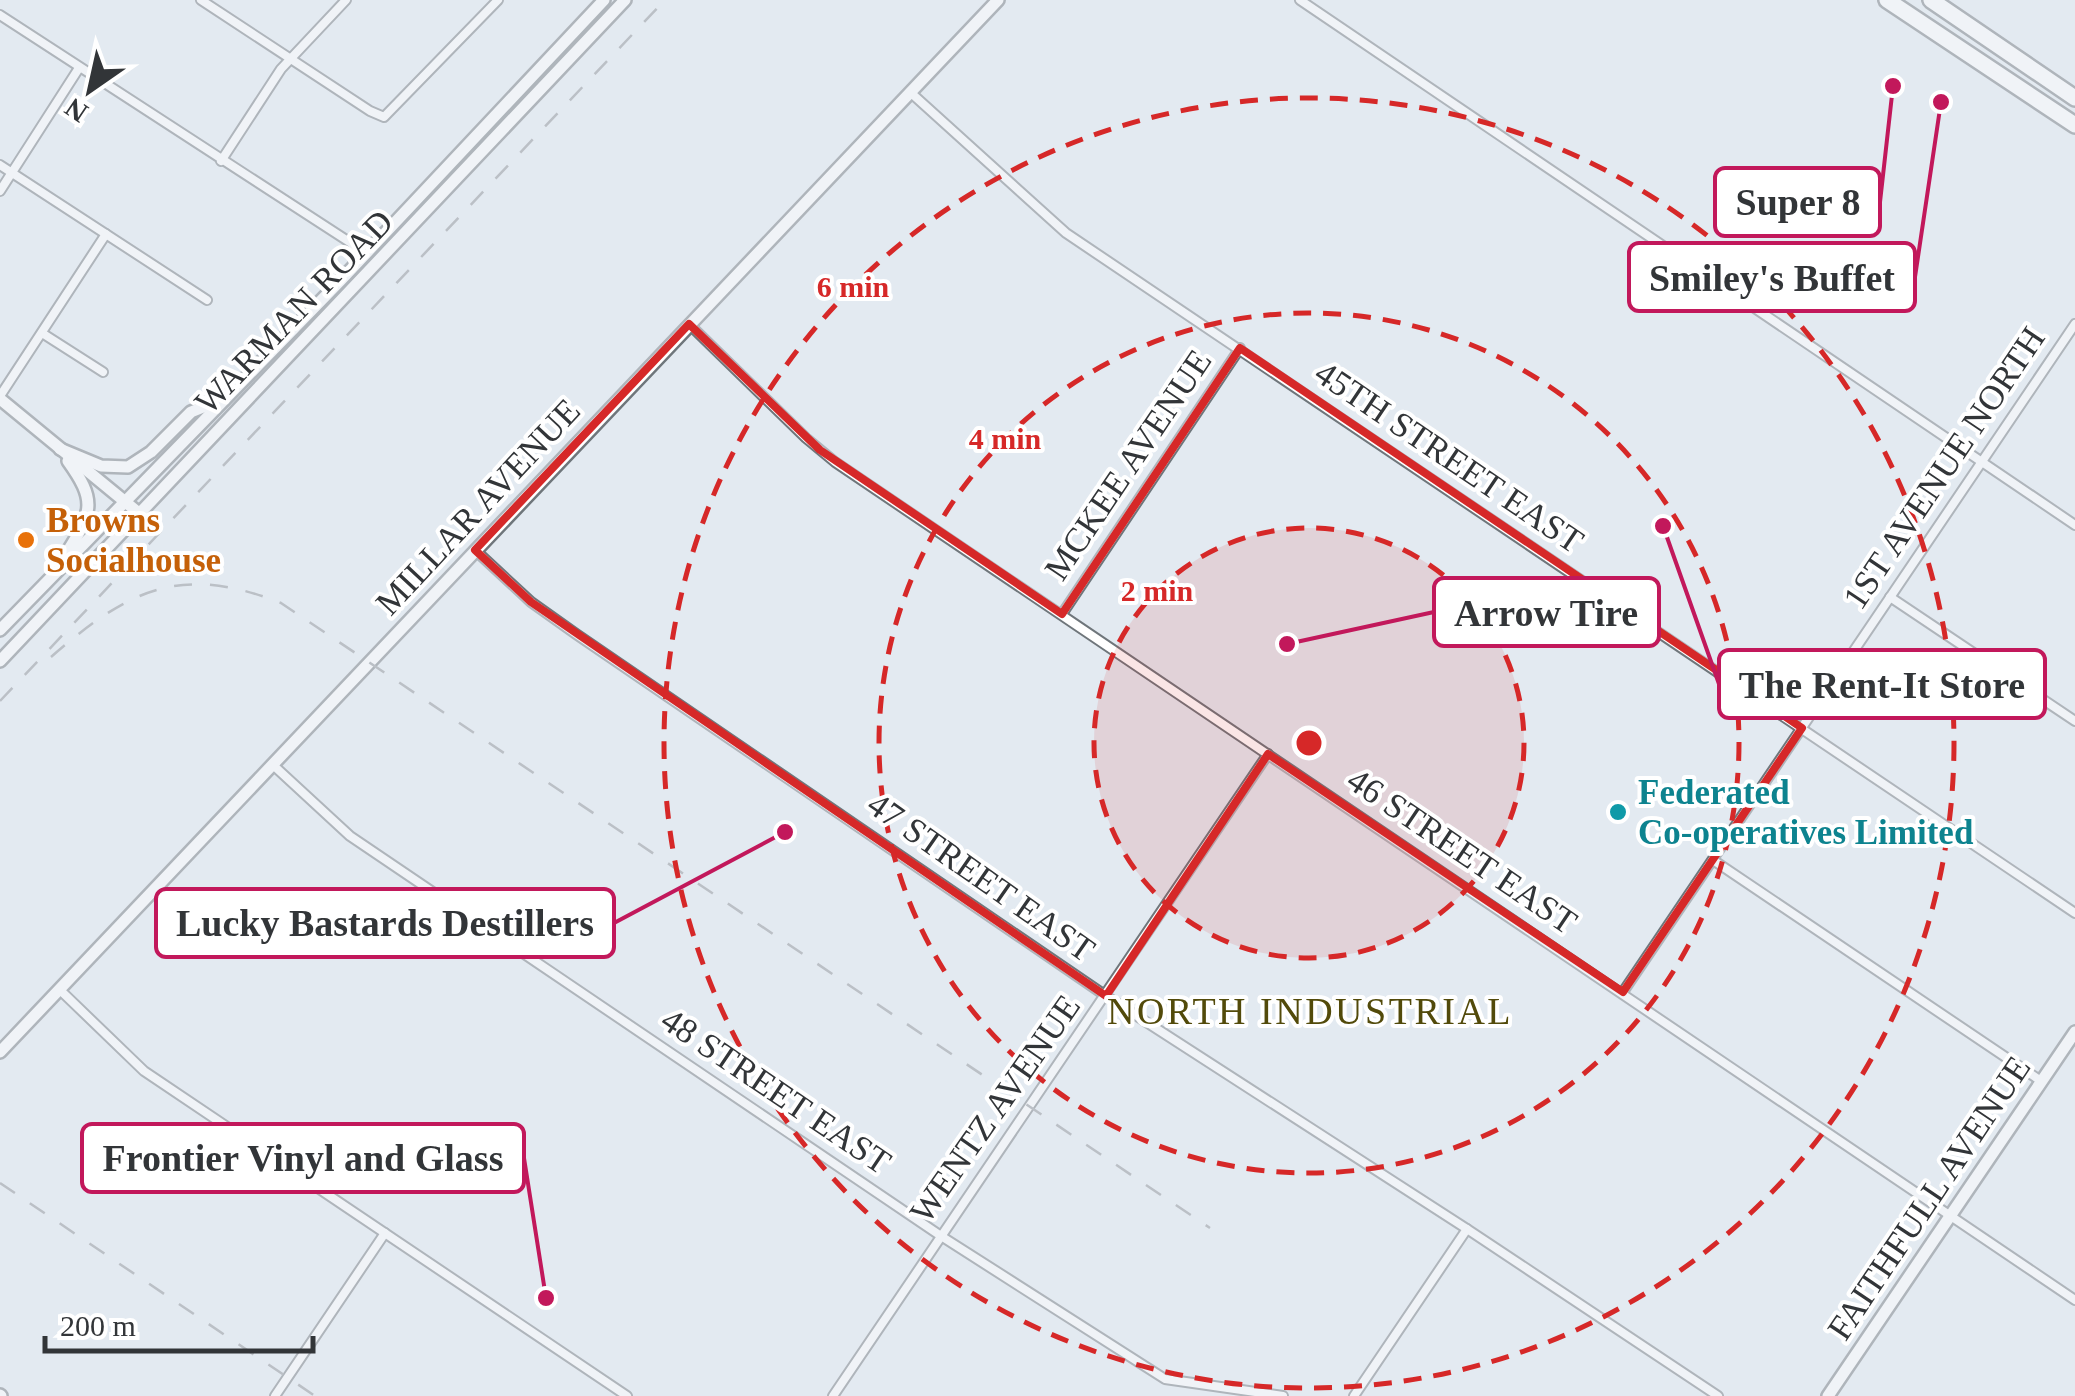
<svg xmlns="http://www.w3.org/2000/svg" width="2075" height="1396" font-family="'Times New Roman',serif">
	<rect width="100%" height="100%" fill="#e3eaf1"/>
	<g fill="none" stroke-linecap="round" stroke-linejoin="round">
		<!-- street casing -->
		<g stroke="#6f767b" stroke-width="12">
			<g id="street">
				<polyline points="201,0 370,111 384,117 498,0"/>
				<polyline points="1300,0 2075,525"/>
				<polyline points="0,15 351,243 363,256"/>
				<polyline points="910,92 1066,233 2075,913"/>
				<polyline points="221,161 281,69 346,0"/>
				<polyline points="0,165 207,300"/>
				<polyline points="0,191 79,68"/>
				<polyline points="689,324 806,438 835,462 2075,1300"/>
				<polyline points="42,333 103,372"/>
				<polyline points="0,396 106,234"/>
				<polyline points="475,550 531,602 576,634 1106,996 1467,1229 1718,1396"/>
				<polyline points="1890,597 2075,721"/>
				<polyline points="1062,614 1240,348"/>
				<polyline points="272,764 350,836 941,1236 1165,1379 1283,1396"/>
				<polyline points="1713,860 2041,1081"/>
				<polyline points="59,989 144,1071 627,1396"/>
				<polyline points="1623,992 2075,324"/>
				<polyline points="275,1396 385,1233"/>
				<polyline points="833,1396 1268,754"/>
				<polyline points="1354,1396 1467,1229"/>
			</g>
		</g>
		<!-- secondary casing -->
		<g stroke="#6f767b" stroke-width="16">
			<g id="secondary">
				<polyline points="0,399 140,514"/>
				<polyline points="60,449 101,466 128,467 151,452 191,412 218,401"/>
				<path d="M68 461C96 500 93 511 68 551"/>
				<polyline points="0,630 341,280 604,0"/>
				<polyline points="0,661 625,0"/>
				<polyline points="0,1052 998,0"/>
				<polyline points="0,1395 1,1396"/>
				<polyline points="1828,1396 2075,1032"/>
			</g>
		</g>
		<!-- highway casing -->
		<g stroke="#6f767b" stroke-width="20">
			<g id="highway">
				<polyline points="1887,0 2075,125"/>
				<polyline points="1931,0 2075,98"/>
			</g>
		</g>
		<!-- street -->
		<use href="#street" stroke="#fff" stroke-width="8"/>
		<!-- secondary -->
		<use href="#secondary" stroke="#fff" stroke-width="11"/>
		<!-- highway -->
		<use href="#highway" stroke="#fff" stroke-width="15"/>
		<!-- rail -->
		<g stroke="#898e93" stroke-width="2.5" stroke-dasharray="18 18" stroke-linecap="butt">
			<path d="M51 657C128 590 180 563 281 603L1210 1228"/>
			<polyline points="0,701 665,0"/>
			<polyline points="0,1183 315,1396"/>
		</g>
	</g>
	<!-- marked area -->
	<path d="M0 0H2075V1396H0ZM689 324 820 450 1062 614 1240 348 1802 728 1623 992 1268 754 1106 996 531 602 475 550Z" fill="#e3eaf1" fill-opacity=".55" fill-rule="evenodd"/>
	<path fill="none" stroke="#d62828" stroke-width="8" stroke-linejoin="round" d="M689 324 820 450 1062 614 1240 348 1802 728 1623 992 1268 754 1106 996 531 602 475 550Z"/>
	<!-- distance rings -->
	<circle cx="1309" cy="743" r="215" fill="#d62828" fill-opacity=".12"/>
	<g fill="none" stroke="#d62828" stroke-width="5" stroke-dasharray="18 12">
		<circle cx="1309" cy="743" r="215"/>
		<circle cx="1309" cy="743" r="430"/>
		<circle cx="1309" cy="743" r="645"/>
	</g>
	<!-- markers -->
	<circle fill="#e8710a" stroke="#fff" stroke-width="4" cx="26" cy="540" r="10"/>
	<circle fill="#0f9aa8" stroke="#fff" stroke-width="4" cx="1618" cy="812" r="10"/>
	<g text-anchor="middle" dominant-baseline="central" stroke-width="8" stroke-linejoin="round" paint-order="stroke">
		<!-- street labels -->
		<g font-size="35" fill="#323538" stroke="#fff">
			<text transform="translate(294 312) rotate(-46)">WARMAN ROAD</text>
			<text transform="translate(1449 457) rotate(34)">45TH STREET EAST</text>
			<text transform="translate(1128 465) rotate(-56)">MCKEE AVENUE</text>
			<text transform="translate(1944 468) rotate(-56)">1ST AVENUE NORTH</text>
			<text transform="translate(478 507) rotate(-47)">MILLAR AVENUE</text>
			<text transform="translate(1462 851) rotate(34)">46 STREET EAST</text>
			<text transform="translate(981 877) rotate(35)">47 STREET EAST</text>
			<text transform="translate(776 1091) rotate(34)">48 STREET EAST</text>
			<text transform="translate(995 1109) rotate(-55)">WENTZ AVENUE</text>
			<text transform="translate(1929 1198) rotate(-56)">FAITHFULL AVENUE</text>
		</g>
		<!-- food labels -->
		<g font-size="35" font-weight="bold" fill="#c56008" stroke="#fff" text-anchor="start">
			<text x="46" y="520">Browns<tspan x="46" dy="40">Socialhouse</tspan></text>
		</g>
		<!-- culture labels -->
		<g font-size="35" font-weight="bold" fill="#0d838f" stroke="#fff" text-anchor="start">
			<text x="1638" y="792">Federated<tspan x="1638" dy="40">Co-operatives Limited</tspan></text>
		</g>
		<!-- neighbourhood labels -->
		<g font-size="38" letter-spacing="2.5" fill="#524a0a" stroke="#fff">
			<text x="1310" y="1011">NORTH INDUSTRIAL</text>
		</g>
	</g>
	<circle cx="1309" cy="743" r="15" fill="#d62828" stroke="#fff" stroke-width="5"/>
	<g font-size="30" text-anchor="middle" font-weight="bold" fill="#d62828" stroke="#fff" stroke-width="8" stroke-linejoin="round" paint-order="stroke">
		<text x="853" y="297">6 min</text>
		<text x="1005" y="449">4 min</text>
		<text x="1157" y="601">2 min</text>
	</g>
	<!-- callouts -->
	<path fill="none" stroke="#c2185b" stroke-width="4" d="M1893 86L1880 202M1941 102L1915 277M1287 644L1434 612M1663 526L1719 684M785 832L614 923M546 1298L524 1158"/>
	<g fill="#c2185b" stroke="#fff" stroke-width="4">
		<circle cx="1893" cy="86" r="10"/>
		<circle cx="1941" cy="102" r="10"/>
		<circle cx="1287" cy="644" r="10"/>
		<circle cx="1663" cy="526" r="10"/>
		<circle cx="785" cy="832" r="10"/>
		<circle cx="546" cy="1298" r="10"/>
	</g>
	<g fill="#fff" stroke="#c2185b" stroke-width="4">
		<rect x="1715" y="168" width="165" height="68" rx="10"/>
		<rect x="1629" y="243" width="286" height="68" rx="10"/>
		<rect x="1434" y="578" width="225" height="68" rx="10"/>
		<rect x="1719" y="650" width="326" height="68" rx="10"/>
		<rect x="156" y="889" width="458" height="68" rx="10"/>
		<rect x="82" y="1124" width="442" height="68" rx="10"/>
	</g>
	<g font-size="38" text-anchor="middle" font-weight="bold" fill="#323538">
		<text x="1798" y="215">Super 8</text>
		<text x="1772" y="291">Smiley's Buffet</text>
		<text x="1546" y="626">Arrow Tire</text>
		<text x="1882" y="698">The Rent-It Store</text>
		<text x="385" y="936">Lucky Bastards Destillers</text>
		<text x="303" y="1171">Frontier Vinyl and Glass</text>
	</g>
	<!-- north arrow -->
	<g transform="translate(90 90) rotate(214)" stroke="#ffffff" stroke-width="8" paint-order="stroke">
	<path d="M0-8L18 38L0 25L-18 38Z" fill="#323538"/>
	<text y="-15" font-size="28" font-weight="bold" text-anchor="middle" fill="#323538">N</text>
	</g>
	<!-- scale -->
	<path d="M45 1336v15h268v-15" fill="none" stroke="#323538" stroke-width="5"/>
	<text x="60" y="1336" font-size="30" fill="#323538" stroke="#ffffff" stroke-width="8" paint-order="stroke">200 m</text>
</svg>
